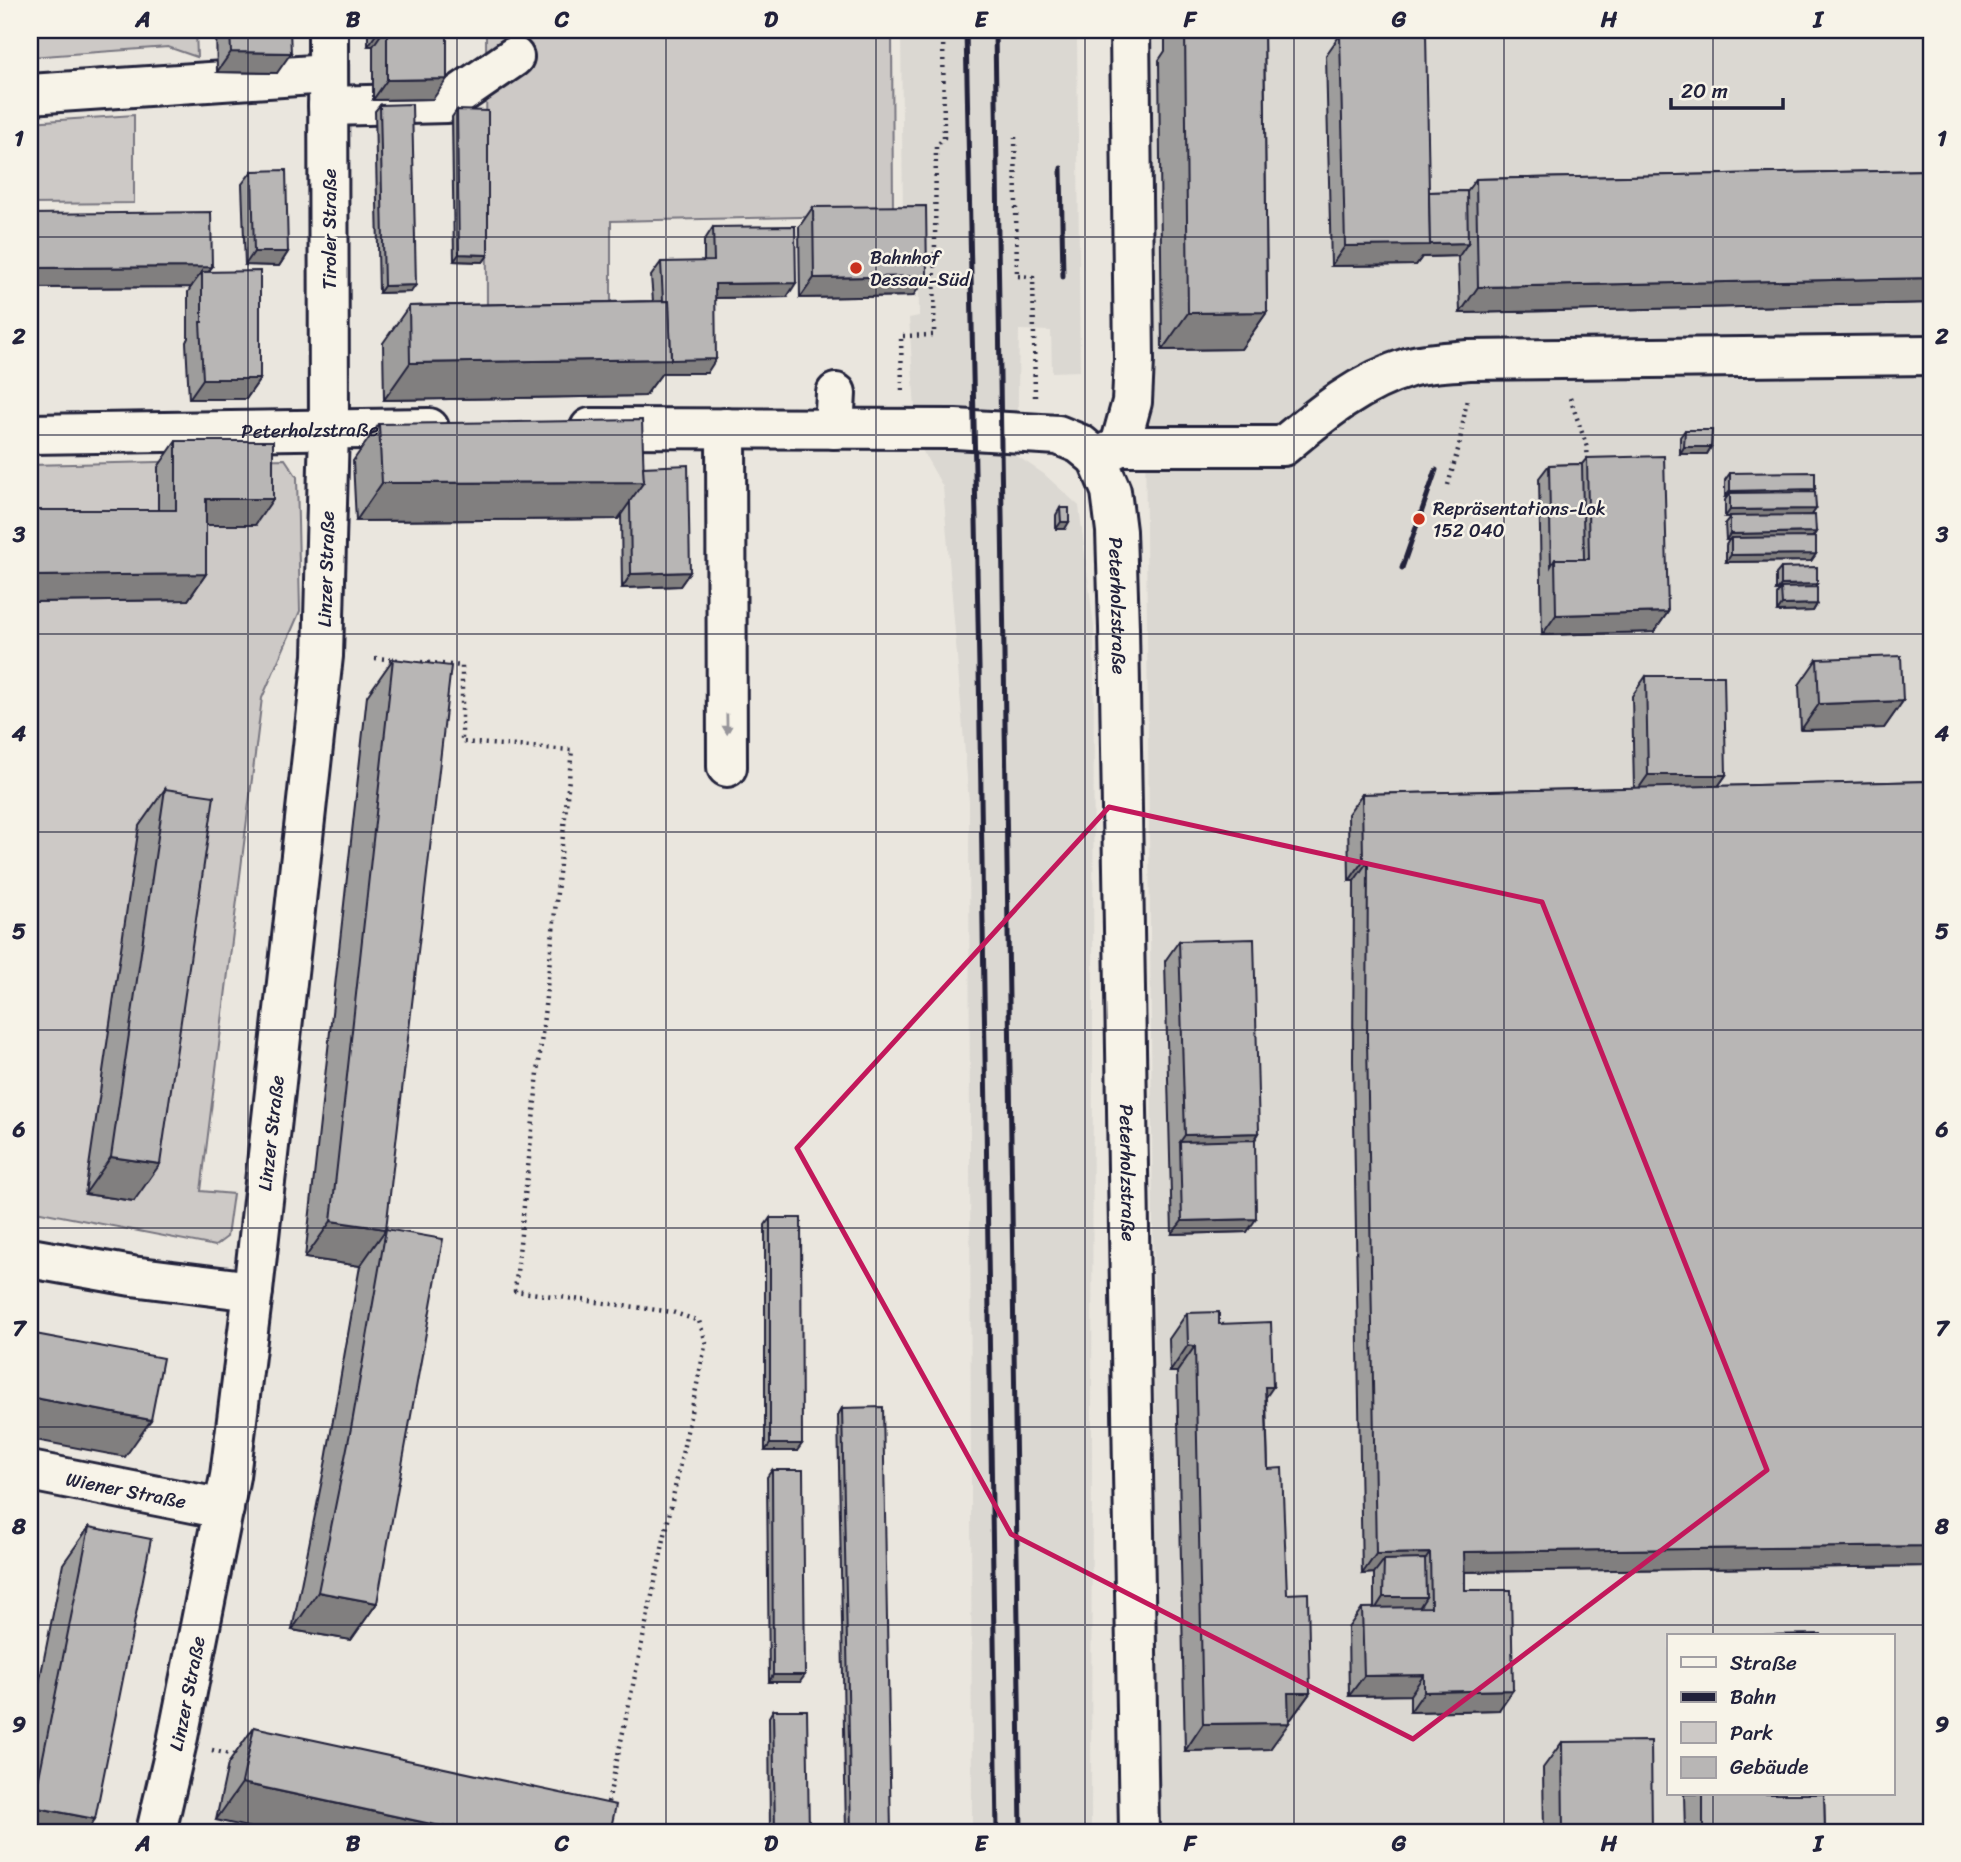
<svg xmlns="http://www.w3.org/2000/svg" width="1961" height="1862" font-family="Sriracha,sans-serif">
	<rect width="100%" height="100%" fill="#eae6de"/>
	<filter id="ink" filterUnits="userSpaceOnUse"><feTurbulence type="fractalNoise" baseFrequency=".0143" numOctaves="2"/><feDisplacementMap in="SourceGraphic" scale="14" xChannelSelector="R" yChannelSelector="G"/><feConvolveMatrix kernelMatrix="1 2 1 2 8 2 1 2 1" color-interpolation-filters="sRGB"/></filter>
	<g filter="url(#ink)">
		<!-- built -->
		<g fill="#dbd8d2" fill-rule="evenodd">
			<polygon points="901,30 1077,30 1080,371 1052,372 1051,331 1019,330 1017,456 1044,474 1079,506 1094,627 1091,1832 972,1832 969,802 943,487 917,441 909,318 919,316 918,220 903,217"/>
			<path d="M1141 30H1931V1832H1159ZM1669 1636H1893V1794H1669Z"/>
		</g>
		<!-- green -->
		<g fill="#cdc9c6" stroke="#787680" stroke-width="2">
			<polygon points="30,30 196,30 197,57 168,47 30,57"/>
			<polygon points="486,30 892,30 893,215 611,221 611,308 487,309"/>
			<polygon points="134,115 134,203 30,204 30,122"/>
			<polygon points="285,459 297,477 300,611 262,698 201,1191 233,1194 227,1237 215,1246 30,1210 30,465"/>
		</g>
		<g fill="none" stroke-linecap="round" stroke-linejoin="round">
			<!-- minor casing -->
			<g stroke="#22223b" stroke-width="44">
				<g id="minor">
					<polyline points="30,94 328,74"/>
					<polyline points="328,106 447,103 514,57"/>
					<path id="s1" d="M590 428 955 429 1058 435 1080 444 1097 458 1111 491 1116 531 1119 628 1139 1832"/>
					<polyline points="726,428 727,767"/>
					<polyline points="834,429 836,393"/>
					<path id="s2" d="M30 434 429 428"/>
					<polyline points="1120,446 1132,402 1134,360 1130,30"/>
					<path d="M1097 458 1120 446H1283C1322 413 1360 382 1410 367 1429 362 1450 362 1469 360L1931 355"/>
					<polyline points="30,1258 132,1276 253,1291"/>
					<path id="s3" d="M30 1471 224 1509"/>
					<path id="s4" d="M156 1832 177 1742 230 1476 253 1291 323 656 329 428 328 30"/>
				</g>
			</g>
			<!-- path -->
			<g stroke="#22223b" stroke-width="4.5" stroke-dasharray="2 5" stroke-linecap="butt">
				<polyline points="1015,137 1017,276 1033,277 1035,397"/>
				<polyline points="902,390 901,336 934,335 936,147 944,138 943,30"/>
				<polyline points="1570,398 1587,447 1588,463"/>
				<polyline points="1448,485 1459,446 1467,399"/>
				<polyline points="375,658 398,660"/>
				<polyline points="421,662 462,666 462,742 572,750 515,1291 672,1312 699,1321 706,1342 607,1807"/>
				<polyline points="212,1750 238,1756"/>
			</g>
			<!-- minor -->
			<use href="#minor" stroke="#f7f3e8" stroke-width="38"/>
			<!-- rail -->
			<g stroke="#22223b" stroke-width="5">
				<polyline points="966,30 979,667 997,1832"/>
				<polyline points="995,30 1021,1832"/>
				<polyline points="1061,168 1063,277"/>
				<polyline points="1402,568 1436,470"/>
			</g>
		</g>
		<!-- wall -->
		<g fill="#9e9d9c" stroke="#22223b" stroke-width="2">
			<polygon points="216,30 290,30 277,73 217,72"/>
			<polygon points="368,30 447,30 433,99 373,100 373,46 368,46"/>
			<polygon points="1165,30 1264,30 1267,312 1241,349 1162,350 1159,60 1165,51"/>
			<polygon points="1340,35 1429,192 1467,191 1476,179 1931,170 1931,303 1460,313 1458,256 1422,257 1416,265 1331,266 1326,55"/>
			<polygon points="380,105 411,292 379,293 375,111"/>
			<polygon points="457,110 488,255 483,262 454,261 452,117"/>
			<polygon points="252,171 288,252 279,266 245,265 242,184"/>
			<polygon points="813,207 913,296 800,298 799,227"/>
			<polygon points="30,214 212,267 208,271 260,379 246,399 189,399 186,342 188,338 188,292 191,287 30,288"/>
			<polygon points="713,227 787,297 715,298 707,373 662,373 645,396 384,400 383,343 409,306 653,301 651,276 661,262 704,262 704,241"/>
			<polygon points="379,424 643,467 690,572 680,586 622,588 621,514 618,519 356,521 353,461"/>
			<polygon points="1685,430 1711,447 1707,454 1680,454 1680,437"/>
			<polygon points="176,441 255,525 206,525 206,574 188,600 30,602 30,510 158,510 158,467"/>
			<polygon points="1587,458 1668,612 1654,632 1542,635 1539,478 1549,465 1582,464"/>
			<polygon points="1730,473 1814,492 1816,509 1811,515 1816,532 1813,537 1816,554 1811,561 1726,562 1726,545 1729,540 1726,540 1725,523 1730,517 1725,517 1725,500 1727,497 1725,497 1725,480"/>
			<polygon points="1060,508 1065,529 1056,529 1056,515"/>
			<polygon points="1781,568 1815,587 1817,604 1813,611 1777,612 1777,595 1779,591 1776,591 1776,574"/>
			<polygon points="393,659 386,1229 377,1603 351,1640 292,1630 326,1460 360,1266 305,1258 367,696"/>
			<polygon points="1817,659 1903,701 1884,728 1801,730 1799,685"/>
			<polygon points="1646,676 1726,775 1718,786 1931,781 1931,1566 1465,1572 1465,1590 1499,1710 1410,1712 1410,1695 1349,1696 1348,1628 1362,1608 1374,1608 1374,1573 1362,1574 1353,1061 1354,881 1349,881 1348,814 1362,794 1634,788 1632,696"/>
			<polygon points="165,789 134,1201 85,1194 139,826"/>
			<polygon points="1179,941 1259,1133 1255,1140 1247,1232 1172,1234 1165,961"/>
			<polygon points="770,1218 797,1451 765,1451 765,1225"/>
			<polygon points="1187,1313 1219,1324 1266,1397 1268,1469 1287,1594 1310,1693 1291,1719 1289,1719 1270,1749 1185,1751 1177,1372 1170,1372 1169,1339"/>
			<polygon points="842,1408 891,1832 846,1832 838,1415"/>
			<polygon points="772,1470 800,1682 769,1682 767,1477"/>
			<polygon points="89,1527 95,1819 86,1832 30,1832 30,1728 63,1564"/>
			<polygon points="773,1710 809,1832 770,1832 769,1717"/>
			<polygon points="254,1727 610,1832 216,1820 228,1764"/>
			<polygon points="1562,1742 1652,1832 1544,1832 1543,1768"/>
			<polygon points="1684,1794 1824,1794 1825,1832 1685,1832"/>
		</g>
		<!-- shaded-wall -->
		<g fill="#817f7f" stroke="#22223b" stroke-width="2">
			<polygon points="379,30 384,30 373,46 368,46"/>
			<polygon points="231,52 291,53 277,73 217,72"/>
			<polygon points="447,79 433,99 373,100 387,80"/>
			<polygon points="1468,243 1459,256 1422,257 1416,265 1331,266 1345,246"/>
			<polygon points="254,252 288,252 279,266 245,265"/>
			<polygon points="459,254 488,255 483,262 454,261"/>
			<polygon points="212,267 202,281 202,272 191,287 30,288 30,268"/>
			<polygon points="927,276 913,296 800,298 814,278"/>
			<polygon points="1931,278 1931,303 1460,313 1478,287"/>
			<polygon points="796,283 787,297 705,298 715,284"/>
			<polygon points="416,285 411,292 379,293 384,286"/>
			<polygon points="1267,312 1241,349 1162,350 1188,313"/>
			<polygon points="671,359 716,359 707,373 662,373 645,396 384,400 410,363"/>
			<polygon points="203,379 260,379 246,399 189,399"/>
			<polygon points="1684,447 1711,447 1707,454 1680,454"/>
			<polygon points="644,482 618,519 356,521 382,483"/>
			<polygon points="1815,489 1811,496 1730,493 1727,497 1725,497 1730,491"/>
			<polygon points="206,499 273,499 255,525 187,525"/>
			<polygon points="1816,509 1811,516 1725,517 1730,510"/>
			<polygon points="1061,522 1069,522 1065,529 1056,529"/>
			<polygon points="1816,532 1811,539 1731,538 1729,540 1726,540 1730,534"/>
			<polygon points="1816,554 1811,561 1726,562 1731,555"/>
			<polygon points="690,572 680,586 622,588 631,574"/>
			<polygon points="206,574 188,600 30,602 30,576"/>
			<polygon points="1817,584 1812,591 1781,588 1779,591 1776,591 1781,585"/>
			<polygon points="1817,604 1813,611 1777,612 1782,605"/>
			<polygon points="1668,612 1654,632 1542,635 1556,615"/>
			<polygon points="1903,701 1884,728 1801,730 1819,704"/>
			<polygon points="1648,775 1726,775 1712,795 1634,795"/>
			<polygon points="1363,861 1368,861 1354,881 1349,881"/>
			<polygon points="1259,1133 1245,1153 1180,1142 1185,1135"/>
			<polygon points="111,1157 160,1164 134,1201 85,1194"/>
			<polygon points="1256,1219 1247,1232 1172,1234 1182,1221"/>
			<polygon points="331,1221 386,1229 360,1266 305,1258"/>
			<polygon points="1188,1345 1195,1346 1177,1372 1170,1372"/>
			<polygon points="1265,1387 1273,1387 1255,1413"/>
			<polygon points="30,1397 151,1420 125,1457 30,1439"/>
			<polygon points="770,1444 802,1444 797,1451 765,1451"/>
			<polygon points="1931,1546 1931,1566 1450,1572 1464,1552"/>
			<polygon points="1430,1553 1416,1573 1384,1560 1374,1573 1362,1574 1376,1554"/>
			<polygon points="318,1592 377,1603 351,1640 292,1630"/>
			<polygon points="1383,1597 1426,1597 1417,1611 1374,1611"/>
			<polygon points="773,1675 805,1675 800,1682 769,1682"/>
			<polygon points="1424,1675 1410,1695 1349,1696 1364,1676"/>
			<polygon points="1513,1690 1499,1710 1410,1712 1424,1692"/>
			<polygon points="1288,1693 1310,1693 1291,1719 1270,1719"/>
			<polygon points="1289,1723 1270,1749 1185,1751 1203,1724"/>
			<polygon points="242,1783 468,1832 270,1832 216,1820"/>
			<polygon points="33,1807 95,1819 86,1832 30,1832 30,1811"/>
		</g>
		<!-- building -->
		<g fill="#b8b6b5" stroke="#22223b" stroke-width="2">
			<polygon points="230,30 290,30 291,53 231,52"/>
			<polygon points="387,30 447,30 447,79 387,80"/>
			<polygon points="1185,30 1264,30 1267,312 1188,313"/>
			<polygon points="1426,33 1430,245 1345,246 1340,35"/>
			<polygon points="412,104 416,285 384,286 380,105"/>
			<polygon points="457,110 488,111 488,255 459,254"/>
			<polygon points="286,170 288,252 254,252 252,171"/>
			<polygon points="1931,170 1931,278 1478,287 1476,179"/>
			<polygon points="1467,191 1468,243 1430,244 1429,192"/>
			<polygon points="926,206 927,276 814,278 813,207"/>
			<polygon points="211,212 212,267 30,268 30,214"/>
			<polygon points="795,226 796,283 715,284 716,359 671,360 669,301 663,301 661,262 714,261 713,227"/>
			<polygon points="260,271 260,379 203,379 200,322 202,322 202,272"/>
			<polygon points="669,301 671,359 410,363 409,306"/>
			<polygon points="642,420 644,482 382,483 379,424"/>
			<polygon points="1685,430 1712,430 1711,447 1684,447"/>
			<polygon points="176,441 273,441 273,499 206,499 206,574 30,576 30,510 176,510"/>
			<polygon points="1664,456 1668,612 1556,615 1555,559 1589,559 1587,458"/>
			<polygon points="1582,464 1584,559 1555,559 1551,566 1549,465"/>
			<polygon points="688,465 690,572 631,574 630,501 644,482 643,467"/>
			<polygon points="1815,472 1815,489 1730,491 1730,473"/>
			<polygon points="1815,492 1816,509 1730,510 1730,493"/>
			<polygon points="1060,508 1069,508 1069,522 1061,522"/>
			<polygon points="1815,515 1816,532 1730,534 1730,516"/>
			<polygon points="1816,537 1816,554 1731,555 1731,538"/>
			<polygon points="1817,567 1817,584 1781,585 1781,568"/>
			<polygon points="1817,587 1817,604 1782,605 1781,588"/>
			<polygon points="1901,656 1903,701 1819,704 1817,659"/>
			<polygon points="393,659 451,666 386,1229 331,1221"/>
			<polygon points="1646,676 1724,676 1726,775 1648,775"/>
			<polygon points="1931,781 1931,1546 1464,1552 1465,1590 1511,1590 1513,1690 1424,1692 1424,1675 1364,1676 1362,1608 1431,1607 1430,1553 1376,1554 1367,1040 1368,861 1363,861 1362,794"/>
			<polygon points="165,789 214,796 160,1164 111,1157"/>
			<polygon points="1254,939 1259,1133 1185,1135 1179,941"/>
			<polygon points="1255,1140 1256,1219 1182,1221 1180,1142"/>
			<polygon points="770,1218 801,1218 802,1444 770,1444"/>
			<polygon points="386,1229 443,1239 377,1603 318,1592 352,1423"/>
			<polygon points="1219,1312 1219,1324 1271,1322 1273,1387 1265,1387 1268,1469 1282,1468 1287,1594 1308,1593 1310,1693 1288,1693 1289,1723 1203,1724 1195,1346 1188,1345 1187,1313"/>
			<polygon points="30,1333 163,1358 151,1420 30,1397"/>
			<polygon points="883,1407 891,1832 851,1832 842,1408"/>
			<polygon points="772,1470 803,1470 805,1675 773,1675"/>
			<polygon points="89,1527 151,1539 95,1819 33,1807"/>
			<polygon points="1425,1559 1426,1597 1383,1597 1384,1560"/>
			<polygon points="1821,1634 1821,1636 1700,1636"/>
			<polygon points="773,1710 807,1710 809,1832 775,1832"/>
			<polygon points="254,1727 616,1805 610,1832 468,1832 242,1783"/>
			<polygon points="1651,1741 1652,1832 1563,1832 1562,1742"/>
			<polygon points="1703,1794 1824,1794 1825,1832 1703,1832"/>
		</g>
		<!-- one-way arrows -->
		<defs><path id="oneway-solid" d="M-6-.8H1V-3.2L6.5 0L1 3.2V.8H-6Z" transform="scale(1.75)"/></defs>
		<use fill="#97959a" href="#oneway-solid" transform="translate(727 724) rotate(89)"/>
	</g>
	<!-- marked area -->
	<path fill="none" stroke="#c2185b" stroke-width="5" stroke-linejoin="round" d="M1109 807 1542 902 1767 1470 1413 1739 1011 1534 797 1148Z"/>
	<!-- grid -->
	<path fill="none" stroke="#22223b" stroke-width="2" stroke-opacity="0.55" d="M248 30V1832M457 30V1832M666 30V1832M876 30V1832M1085 30V1832M1294 30V1832M1504 30V1832M1713 30V1636M30 237H1931M30 435H1931M30 634H1931M30 832H1931M30 1030H1931M30 1228H1931M30 1427H1931M30 1625H1931M1713 1794V1832"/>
	<!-- markers -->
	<g fill="#c8321e" stroke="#f7f3e8" stroke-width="2.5">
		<circle cx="856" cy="268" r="7"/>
		<circle cx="1419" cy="519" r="7"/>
	</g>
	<g text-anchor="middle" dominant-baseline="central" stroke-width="5" stroke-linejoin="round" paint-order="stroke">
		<!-- street labels -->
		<g font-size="19" fill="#22223b" stroke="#f7f3e8">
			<text transform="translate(329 229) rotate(-90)">Tiroler Straße</text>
			<text stroke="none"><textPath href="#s2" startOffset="280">Peterholzstraße</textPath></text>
			<text stroke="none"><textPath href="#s4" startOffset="1276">Linzer Straße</textPath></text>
			<text stroke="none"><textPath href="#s1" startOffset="665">Peterholzstraße</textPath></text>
			<text stroke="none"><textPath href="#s4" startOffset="709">Linzer Straße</textPath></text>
			<text stroke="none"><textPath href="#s1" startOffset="1232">Peterholzstraße</textPath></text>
			<text stroke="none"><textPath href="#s3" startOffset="98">Wiener Straße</textPath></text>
			<text stroke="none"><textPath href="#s4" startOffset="142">Linzer Straße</textPath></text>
		</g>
		<!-- poi labels -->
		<g font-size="19" fill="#22223b" stroke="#f7f3e8" text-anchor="start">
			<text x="870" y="257">Bahnhof<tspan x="870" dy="22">Dessau-Süd</tspan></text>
			<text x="1433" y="508">Repräsentations-Lok<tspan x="1433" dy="22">152 040</tspan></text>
		</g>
	</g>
	<!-- margin -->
	<rect width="1961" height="1862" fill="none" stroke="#f7f3e8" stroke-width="77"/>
	<!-- legend -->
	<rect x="1667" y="1634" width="228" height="161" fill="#f7f3e8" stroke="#a29fa3" stroke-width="2"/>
	<rect x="1681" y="1657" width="35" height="10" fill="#f7f3e8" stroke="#a29fa3" stroke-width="2"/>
	<text x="1730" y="1670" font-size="21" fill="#22223b">Straße</text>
	<rect x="1681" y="1692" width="35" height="10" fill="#22223b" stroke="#a29fa3" stroke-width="2"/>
	<text x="1730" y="1704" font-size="21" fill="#22223b">Bahn</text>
	<rect x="1681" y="1722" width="35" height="21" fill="#cdc9c6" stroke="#a29fa3" stroke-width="2"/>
	<text x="1730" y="1740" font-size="21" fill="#22223b">Park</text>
	<rect x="1681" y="1757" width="35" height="21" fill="#b8b6b5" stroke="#a29fa3" stroke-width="2"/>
	<text x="1730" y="1774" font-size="21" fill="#22223b">Gebäude</text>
	<!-- scale -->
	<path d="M1671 98v10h112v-10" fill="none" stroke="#22223b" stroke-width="3.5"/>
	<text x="1681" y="98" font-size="21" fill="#22223b" stroke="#f7f3e8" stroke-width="5" paint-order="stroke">20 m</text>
	<rect x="38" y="38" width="1885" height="1786" fill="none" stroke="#22223b" stroke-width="2.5"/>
	<g font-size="23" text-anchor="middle" font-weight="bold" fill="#22223b">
		<text x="143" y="27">A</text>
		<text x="353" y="27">B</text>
		<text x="562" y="27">C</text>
		<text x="771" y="27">D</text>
		<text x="981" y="27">E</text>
		<text x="1190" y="27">F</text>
		<text x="1399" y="27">G</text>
		<text x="1609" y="27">H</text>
		<text x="1818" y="27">I</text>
		<text x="19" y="146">1</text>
		<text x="1942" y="146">1</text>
		<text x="19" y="344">2</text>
		<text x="1942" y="344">2</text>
		<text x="19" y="542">3</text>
		<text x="1942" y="542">3</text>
		<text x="19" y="741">4</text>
		<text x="1942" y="741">4</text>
		<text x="19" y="939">5</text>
		<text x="1942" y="939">5</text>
		<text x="19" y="1137">6</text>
		<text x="1942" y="1137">6</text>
		<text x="19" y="1336">7</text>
		<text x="1942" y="1336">7</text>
		<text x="19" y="1534">8</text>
		<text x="1942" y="1534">8</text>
		<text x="19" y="1732">9</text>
		<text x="1942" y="1732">9</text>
		<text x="143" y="1851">A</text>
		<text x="353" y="1851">B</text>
		<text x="562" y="1851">C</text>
		<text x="771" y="1851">D</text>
		<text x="981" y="1851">E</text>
		<text x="1190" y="1851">F</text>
		<text x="1399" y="1851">G</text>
		<text x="1609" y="1851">H</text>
		<text x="1818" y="1851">I</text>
	</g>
</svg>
